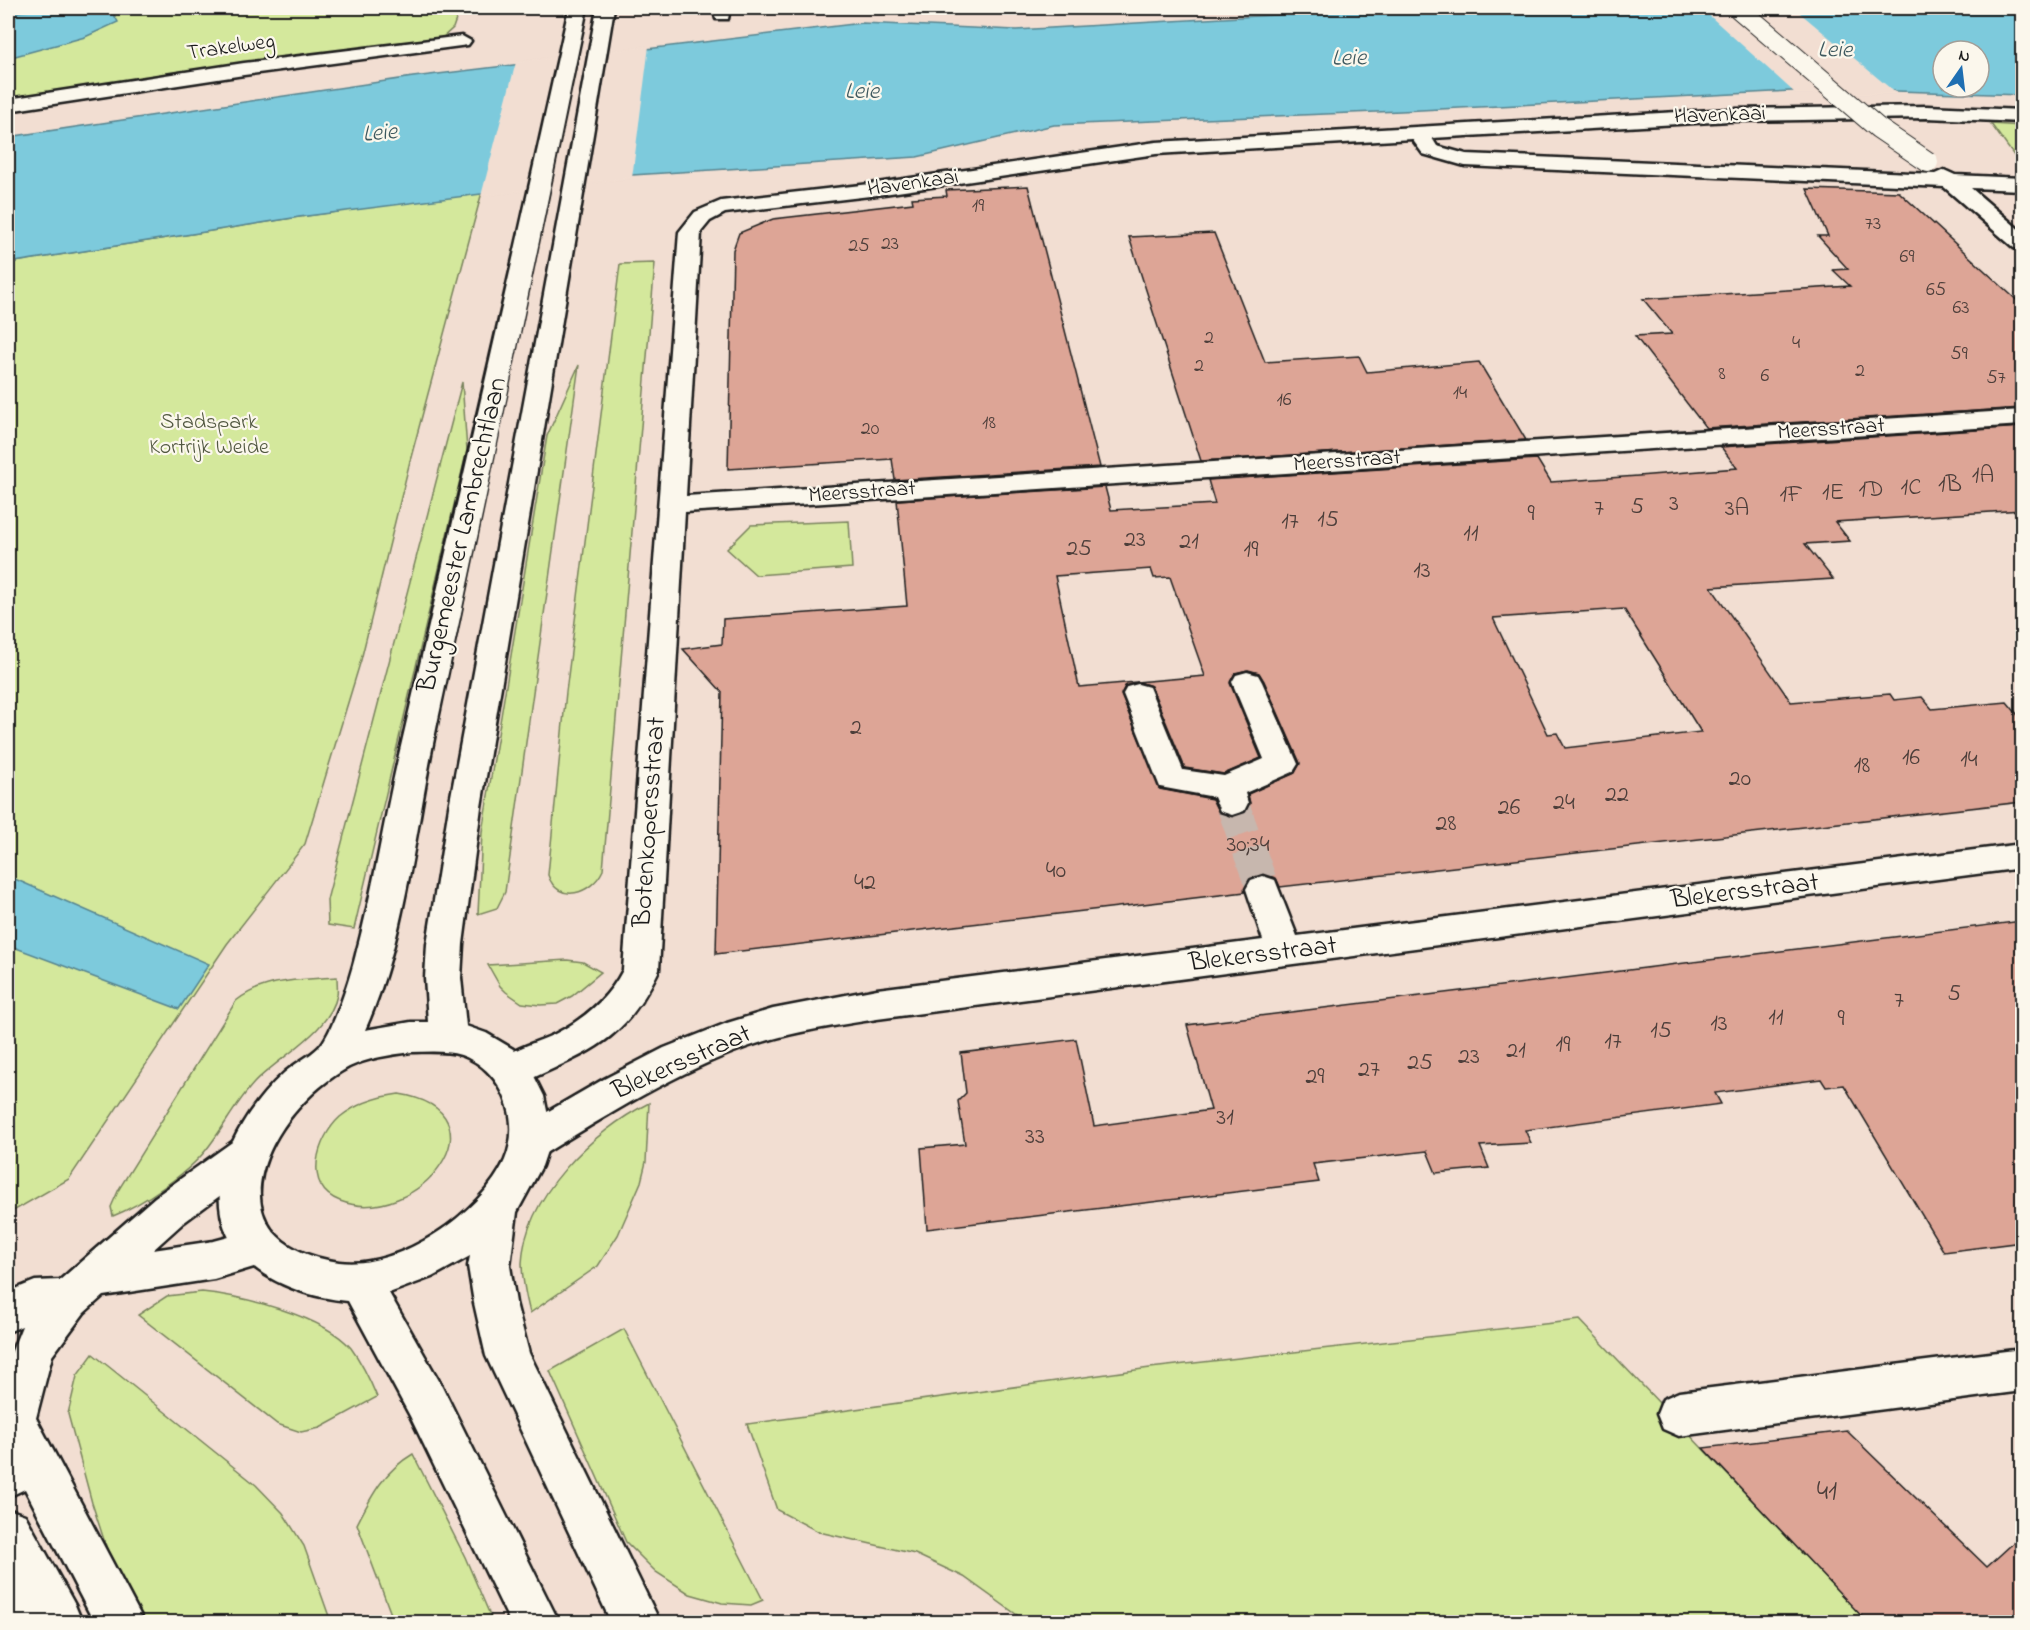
<svg xmlns="http://www.w3.org/2000/svg" width="2030" height="1630" font-family="'Indie Flower',sans-serif">
	<rect width="100%" height="100%" fill="#f2ded2"/>
	<filter id="ink" filterUnits="userSpaceOnUse"><feTurbulence type="fractalNoise" baseFrequency=".0167" numOctaves="2"/><feDisplacementMap in="SourceGraphic" scale="12" xChannelSelector="R" yChannelSelector="G"/><feConvolveMatrix kernelMatrix="1 2 1 2 8 2 1 2 1" color-interpolation-filters="sRGB"/></filter>
	<g filter="url(#ink)">
		<!-- green -->
		<g fill="#d4e89c" stroke="#78825c" stroke-width="1.5">
			<path d="M8 8H460L453 28 441 39 8 101V58L110 8C74 11 42 9 8 13Z"/>
			<polygon points="1991,124 2022,126 2022,164 2020,164"/>
			<polygon points="482,192 410,461 361,660 305,844 227,944 69,1179 8,1214 8,263 299,217"/>
			<path d="M655 263 603 870C592 894 558 905 548 875L566 692 620 264Z"/>
			<polygon points="579,365 505,892 497,908 478,914 482,832 547,436"/>
			<polygon points="462,382 467,450 354,929 328,925 327,900"/>
			<polygon points="849,521 852,568 756,575 727,549 751,525"/>
			<polygon points="567,960 583,962 601,972 572,996 557,1004 540,1005 522,1003 506,992 500,986 488,965"/>
			<path d="M337 977C337 983 338 990 337 995 330 1032 277 1058 254 1083 235 1104 223 1129 206 1150 187 1174 141 1205 113 1216L111 1207 119 1189 236 1001C265 978 301 980 337 977Z"/>
			<path d="M399 1094C510 1112 418 1230 340 1201 302 1187 317 1138 340 1117 357 1103 377 1097 399 1094Z"/>
			<path d="M649 1103 646 1162 641 1182 618 1235 598 1266 530 1313C526 1297 522 1280 522 1263 525 1196 593 1131 649 1103Z"/>
			<path d="M202 1292C242 1296 324 1316 351 1348 362 1363 370 1380 377 1397L320 1428 301 1432 277 1424 138 1315 167 1296Z"/>
			<polygon points="1580,1320 1868,1622 1027,1622 964,1577 915,1554 819,1532 777,1510 747,1424 1150,1368"/>
			<polygon points="624,1329 763,1600 751,1605 722,1603 690,1594 656,1572 626,1542 550,1371"/>
			<polygon points="93,1354 256,1485 283,1513 304,1546 331,1622 145,1622 119,1586 92,1503 68,1414 77,1376"/>
			<path d="M413 1454 465 1557 493 1622H394L357 1524C372 1495 384 1471 413 1454Z"/>
		</g>
		<!-- water -->
		<g fill="#7dcadc" stroke="#56848f" stroke-width="1.5" fill-rule="evenodd">
			<polygon points="48,8 57,12 110,8 118,22 85,37 8,58 8,13"/>
			<path d="M1515 8H2022V95L1896 91H1791L1401 111 1054 125 917 157 632 175 299 217 8 263V137L413 77 862 23 1016 30 1345 11ZM1943 51H1979V87H1943Z"/>
			<polygon points="8,876 209,964 179,1009 8,945"/>
		</g>
		<!-- pier -->
		<g fill="#f2ded2">
			<polygon points="1701,8 1794,8 1897,94 1796,94"/>
			<polygon points="649,46 632,178 481,196 516,62"/>
		</g>
		<!-- building -->
		<g fill="#dda596" stroke="#1c1c1c" stroke-width="1.5" fill-rule="evenodd">
			<polygon points="1028,186 1100,467 895,480 892,459 728,469 733,250 739,233 773,219 913,203 912,198 947,196 946,190"/>
			<polygon points="1807,189 1899,192 2022,305 2022,408 1706,428 1635,336 1672,334 1643,299 1850,286 1833,270 1848,269 1818,236 1828,236"/>
			<polygon points="1214,233 1265,362 1359,356 1367,372 1479,362 1526,440 1201,461 1129,237"/>
			<path d="M2022 427V510L1835 522 1850 541 1805 544 1833 579 1711 587 1791 702 1890 694 1894 700 1922 697 1932 709 2007 702 2022 720V802L1280 887 1276 878 1262 874 1249 879 1245 892 716 954 722 692 683 649 722 644 723 619 907 606 897 500 1105 487 1111 510 1215 504 1208 480 1537 459 1551 482 1638 476 1737 468 1721 447ZM1151 569 1154 578 1170 577 1205 676 1079 687 1055 576ZM1624 609 1701 732 1565 748 1557 733 1548 734 1493 618ZM1248 670 1259 673 1264 681 1300 763 1295 773 1248 794 1250 804 1246 812 1233 817 1219 813 1212 799 1160 789 1121 695 1125 686 1139 682 1151 686 1185 768 1224 774 1261 758 1230 683 1235 673Z"/>
			<polygon points="2022,921 2022,1242 1944,1252 1844,1085 1826,1087 1821,1079 1715,1093 1721,1104 1525,1130 1531,1143 1480,1146 1489,1168 1436,1173 1427,1151 1313,1164 1319,1182 927,1229 921,1148 965,1144 958,1101 966,1093 961,1053 1076,1039 1094,1126 1211,1110 1187,1025"/>
			<polygon points="1847,1431 1987,1567 2022,1535 2022,1623 1868,1623 1703,1448"/>
		</g>
		<g fill="none" stroke-linecap="round" stroke-linejoin="round">
			<!-- minor-tunnel -->
			<polyline stroke="#c7b7ae" stroke-width="33" stroke-dasharray="33 16" stroke-linecap="butt" points="1232,803 1263,889"/>
			<!-- minor casing -->
			<g stroke="#1c1c1c" stroke-width="5">
				<g id="minor">
					<polygon points="713,8 730,8 728,19 716,19"/>
					<polygon points="462,36 471,41 468,45 244,75 8,111 8,99 244,63"/>
					<path d="M1927 106 2022 110V122L1927 118 1730 121 1432 138 1437 146 1466 154 1935 174 1944 170 1955 175 2022 178V190L1971 188 2022 232V249L2014 248 1944 187 1465 166 1423 154 1412 139 1156 154 870 196 725 213 710 221 701 232 686 496 2022 410V425L685 512 659 970C624 1042 593 1050 524 1082L511 1087 498 1082 492 1071C502 1050 535 1044 555 1034 584 1019 608 999 623 970L679 232 695 212 721 201 870 184 1156 142 1730 109Z"/>
					<polygon points="1247,672 1258,675 1262,682 1298,764 1293,772 1245,793 1248,803 1244,811 1232,815 1220,811 1214,797 1160,787 1123,694 1127,687 1138,684 1149,687 1183,770 1224,776 1264,759 1232,682 1236,675"/>
					<path d="M2022 844V868L877 1019C833 1026 789 1032 747 1047 675 1073 609 1114 544 1154L530 1159 516 1154 510 1142 516 1130 604 1079 664 1048 727 1023 773 1009 877 989 1263 940 1246 889 1251 880 1263 876 1275 880 1297 936Z"/>
					<polygon points="249,1135 263,1140 269,1152 263,1164 183,1223 153,1250 214,1241 259,1229 274,1235 280,1248 274,1261 214,1279 103,1296 84,1313 52,1356 36,1418 144,1622 94,1622 25,1489 8,1497 8,1361 22,1326 8,1332 8,1292 35,1281 60,1280 155,1197 235,1140"/>
					<polygon points="2022,1349 2022,1391 1679,1436 1663,1429 1657,1414 1663,1399 1679,1392"/>
					<polygon points="8,1509 25,1515 75,1605 82,1622 8,1622"/>
				</g>
			</g>
			<!-- major casing -->
			<g stroke="#1c1c1c" stroke-width="5">
				<path id="major" d="M569 8H587C538 247 489 486 437 724 416 823 406 939 365 1030L411 1022H428L425 978 427 944 449 807 597 8H614L481 807 463 944 461 978 466 1026 486 1033 513 1049 532 1072 544 1096 550 1126V1142L542 1166 517 1212 510 1266 516 1303 529 1353 660 1622H611L486 1356 474 1303 468 1266 470 1256 432 1277 389 1293 442 1386 559 1622H510L410 1416 348 1301C293 1296 225 1268 220 1206 216 1156 249 1105 284 1073 295 1063 309 1057 319 1047 333 1033 351 975 356 954 375 884 385 812 402 742 459 497 515 253 569 8ZM411 1052C427 1052 445 1050 461 1055 503 1070 522 1120 505 1160 481 1213 399 1270 339 1262 202 1242 268 1111 349 1067 368 1058 390 1055 411 1052Z"/>
			</g>
			<!-- minor -->
			<use href="#minor" fill="#fbf7ec" fill-rule="evenodd"/>
			<!-- major -->
			<use href="#major" fill="#fbf7ec" fill-rule="evenodd"/>
			<!-- minor-bridge casing -->
			<g stroke="#1c1c1c" stroke-width="22" stroke-linecap="butt">
				<polyline id="minor-bridge" points="1738,8 1878,128 1928,162"/>
			</g>
			<!-- minor-bridge -->
			<use href="#minor-bridge" stroke="#fbf7ec" stroke-width="20"/>
		</g>
	</g>
	<g text-anchor="middle" dominant-baseline="central" stroke-width="4.5" stroke-linejoin="round" paint-order="stroke">
		<!-- far-number labels -->
		<g font-size="20" fill="#4c3e3a">
			<text x="978" y="206">19</text>
			<text x="1873" y="224">73</text>
			<text x="890" y="244">23</text>
			<text x="859" y="246">25</text>
			<text x="1907" y="257">69</text>
			<text x="1936" y="290">65</text>
			<text x="1961" y="308">63</text>
			<text x="1209" y="338">2</text>
			<text x="1796" y="343">4</text>
			<text x="1959" y="354">59</text>
			<text x="1199" y="366">2</text>
			<text x="1860" y="371">2</text>
			<text x="1722" y="374">8</text>
			<text x="1765" y="376">6</text>
			<text x="1996" y="378">57</text>
			<text x="1460" y="393">14</text>
			<text x="1284" y="400">16</text>
			<text x="989" y="423">18</text>
			<text x="870" y="429">20</text>
		</g>
		<!-- far-street labels -->
		<g font-size="22" fill="#1c1c1c" stroke="#fbf7ec">
			<text transform="translate(231 48) rotate(-8)">Trakelweg</text>
			<text transform="translate(1720 116) rotate(-2)">Havenkaai</text>
			<text transform="translate(913 184) rotate(-8)">Havenkaai</text>
			<text transform="translate(1831 430) rotate(-4)">Meersstraat</text>
			<text transform="translate(1347 462) rotate(-4)">Meersstraat</text>
			<text transform="translate(862 493) rotate(-4)">Meersstraat</text>
		</g>
		<!-- far-park labels -->
		<g font-size="22" fill="#535942" stroke="#fbf7ec">
			<text x="209" y="423">Stadspark<tspan x="209" dy="25">Kortrijk Weide</tspan></text>
		</g>
		<!-- far-water labels -->
		<g font-size="24" font-style="italic" fill="#3e595f" stroke="#fbf7ec">
			<text transform="translate(1835 51) rotate(1)">Leie</text>
			<text transform="translate(1349 59) rotate(-1)">Leie</text>
			<text x="862" y="92">Leie</text>
			<text transform="translate(380 134) rotate(-5)">Leie</text>
		</g>
		<!-- number labels -->
		<g font-size="24" fill="#4c3e3a">
			<text x="1983" y="476">1A</text>
			<text x="1950" y="485">1B</text>
			<text x="1911" y="488">1C</text>
			<text x="1871" y="490">1D</text>
			<text x="1833" y="493">1E</text>
			<text x="1791" y="495">1F</text>
			<text x="1674" y="504">3</text>
			<text x="1637" y="507">5</text>
			<text x="1599" y="509">7</text>
			<text x="1737" y="509">3A</text>
			<text x="1531" y="514">9</text>
			<text x="1328" y="520">15</text>
			<text x="1290" y="522">17</text>
			<text x="1471" y="534">11</text>
			<text x="1135" y="540">23</text>
			<text x="1189" y="542">21</text>
			<text x="1079" y="549">25</text>
			<text x="1251" y="550">19</text>
			<text x="1422" y="571">13</text>
			<text x="856" y="728">2</text>
			<text x="1911" y="758">16</text>
			<text x="1969" y="760">14</text>
			<text x="1862" y="766">18</text>
			<text x="1740" y="779">20</text>
			<text x="1617" y="795">22</text>
			<text x="1564" y="803">24</text>
			<text x="1509" y="808">26</text>
			<text x="1446" y="824">28</text>
			<text x="1248" y="845">30;34</text>
			<text x="1056" y="871">40</text>
			<text x="865" y="883">42</text>
			<text x="1954" y="994">5</text>
			<text x="1899" y="1001">7</text>
			<text x="1776" y="1018">11</text>
			<text x="1841" y="1019">9</text>
			<text x="1719" y="1024">13</text>
			<text x="1661" y="1031">15</text>
			<text x="1613" y="1042">17</text>
			<text x="1563" y="1045">19</text>
			<text x="1516" y="1051">21</text>
			<text x="1469" y="1057">23</text>
			<text x="1420" y="1063">25</text>
			<text x="1369" y="1070">27</text>
			<text x="1315" y="1077">29</text>
			<text x="1225" y="1118">31</text>
			<text x="1035" y="1137">33</text>
		</g>
		<!-- street labels -->
		<g font-size="27" fill="#1c1c1c" stroke="#fbf7ec">
			<text transform="translate(463 535) rotate(-77)">Burgemeester Lambrechtlaan</text>
			<text transform="translate(650 822) rotate(-86)">Botenkopersstraat</text>
			<text transform="translate(1745 892) rotate(-7)">Blekersstraat</text>
			<text transform="translate(1263 955) rotate(-7)">Blekersstraat</text>
			<text transform="translate(682 1063) rotate(-24)">Blekersstraat</text>
		</g>
		<!-- near-number labels -->
		<g font-size="28" fill="#4c3e3a">
			<text x="1827" y="1492">41</text>
		</g>
	</g>
	<!-- margin -->
	<rect width="2030" height="1630" fill="none" stroke="#fbf7ec" stroke-width="30"/>
	<rect x="15" y="15" width="2000" height="1600" fill="none" stroke="#1c1c1c" stroke-width="2" filter="url(#ink)"/>
	<!-- north arrow -->
	<g transform="translate(1961 69) rotate(14)"><circle r="28" fill="#fbf7ec" stroke="#a29f99" stroke-width="1.5"/>
	<path d="M0-4.5L10 22L0 15L-10 22Z" fill="#1f6fb2"/>
	<text y="-9" font-size="16" font-weight="bold" text-anchor="middle" fill="#1c1c1c">N</text>
	</g>
</svg>
